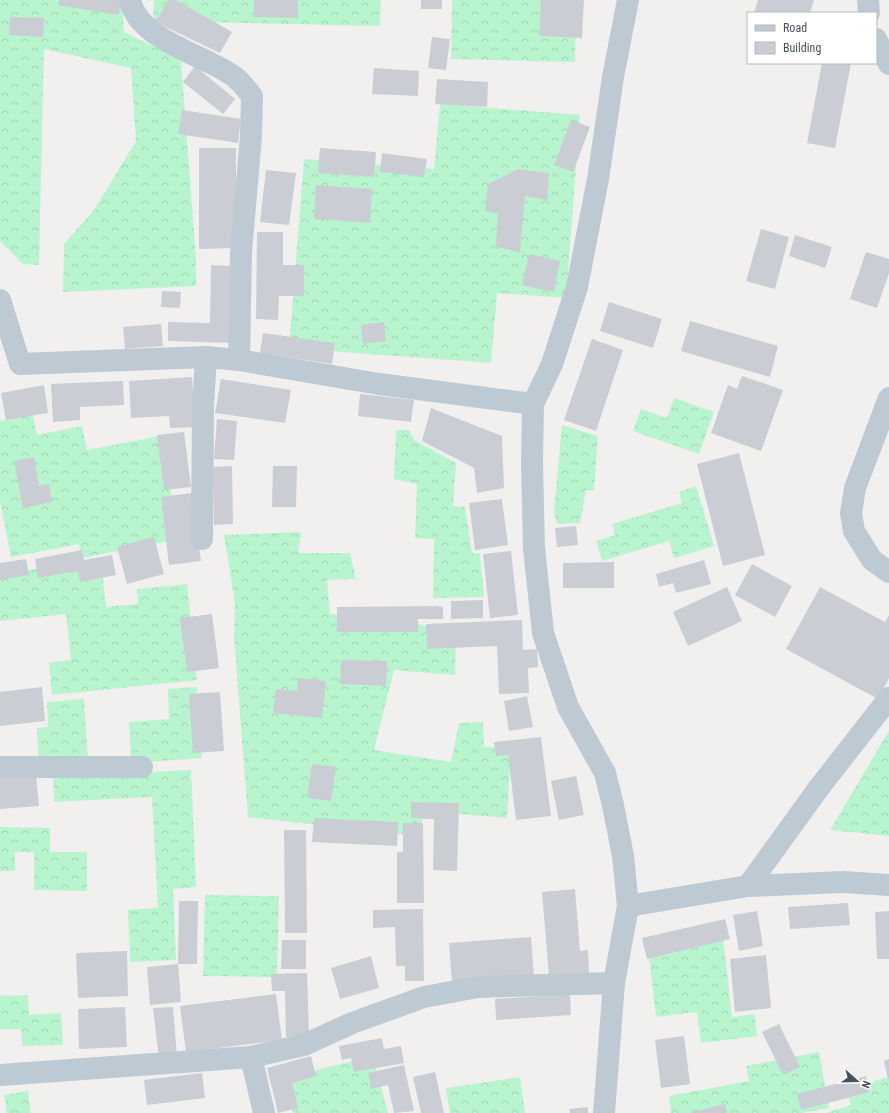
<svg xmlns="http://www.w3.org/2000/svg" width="889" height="1113" font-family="'Roboto Condensed',sans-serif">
	<defs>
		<pattern id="forest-crowns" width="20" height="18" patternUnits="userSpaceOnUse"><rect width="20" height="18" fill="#b8f5cf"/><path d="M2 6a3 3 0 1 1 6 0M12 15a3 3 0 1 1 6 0" fill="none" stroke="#a0d4b4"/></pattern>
	</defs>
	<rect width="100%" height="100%" fill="#f2efef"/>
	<!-- forest -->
	<g fill="url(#forest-crowns)">
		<polygon points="0,0 122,0 124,32 181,60 196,259 196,286 63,292 64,244 94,210 136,141 131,68 44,49 39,265 23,264 0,241"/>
		<polygon points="154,0 381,0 380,26 153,21"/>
		<polygon points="452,0 576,0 575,62 451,59"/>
		<polygon points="440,104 580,115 566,298 497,293 491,363 289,348 304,159 434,169"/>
		<polygon points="674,398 714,412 699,454 633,431 641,409 667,418"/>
		<polygon points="33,415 37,435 82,426 87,450 160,436 180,539 82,558 79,544 11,557 0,502 0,421"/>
		<polygon points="562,425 598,436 594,491 586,490 580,523 557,524 554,511"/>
		<polygon points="396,430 409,430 414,440 456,463 453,506 465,507 472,553 480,554 484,596 481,597 433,598 434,539 415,538 417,484 394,479"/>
		<polygon points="696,486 714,546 674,558 669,541 602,561 596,541 615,535 612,524 682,503 679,492"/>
		<polygon points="301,532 298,553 350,553 356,579 327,580 330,614 389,614 456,636 455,675 394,670 374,750 451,762 459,723 483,722 484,747 511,747 507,818 425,811 418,836 248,817 234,636 235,604 224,535"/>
		<polygon points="101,562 106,607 138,604 137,589 187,584 197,680 52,695 49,663 71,660 66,614 0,621 0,573"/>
		<polygon points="197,687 202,758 131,763 129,722 169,719 168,689"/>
		<polygon points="84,699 88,760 39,763 37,728 48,727 47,702"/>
		<polygon points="889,731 889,836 830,830"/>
		<polygon points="191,770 196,887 173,889 176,960 130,962 128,910 158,908 152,797 54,802 53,777"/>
		<polygon points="0,827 50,828 50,852 87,852 87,891 34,890 34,852 15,852 15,871 0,871"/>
		<polygon points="205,895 279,896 277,977 203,976"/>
		<polygon points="723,937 732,1017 755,1014 757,1036 701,1043 697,1012 656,1017 648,946"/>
		<polygon points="28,995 29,1015 61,1013 63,1045 22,1046 21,1029 0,1029 0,996"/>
		<polygon points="819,1052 829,1108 802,1113 671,1113 669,1096 749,1081 746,1066"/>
		<polygon points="373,1056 388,1113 293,1113 284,1078"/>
		<polygon points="520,1077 525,1113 450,1113 446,1088"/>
		<polygon points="889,1077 889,1113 826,1113 851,1105 847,1089"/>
		<polygon points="28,1091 31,1113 7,1113 4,1095"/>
	</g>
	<!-- building -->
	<g fill="#caced4">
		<polygon points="59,0 121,0 119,15 58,5"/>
		<polygon points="168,0 176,0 232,32 220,53 153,21 158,18"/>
		<polygon points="254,0 298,0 298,18 254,17"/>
		<rect x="421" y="0" width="21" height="9"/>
		<polygon points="541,0 584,0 582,38 539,36"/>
		<polygon points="758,0 814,0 810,13 754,13"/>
		<polygon points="10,17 44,18 43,37 9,35"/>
		<polygon points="432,37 450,39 446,70 428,68"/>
		<polygon points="822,63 851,63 835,148 807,143"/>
		<polygon points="195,66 235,99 223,114 183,82"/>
		<polygon points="374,68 419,71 418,96 372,94"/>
		<polygon points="437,79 488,82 487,107 435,104"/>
		<polygon points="182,110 241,119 238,143 178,134"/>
		<polygon points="571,120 590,127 573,172 554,165"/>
		<polygon points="199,148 236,148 236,248 199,249"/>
		<polygon points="320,148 376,152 374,177 318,173"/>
		<polygon points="382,153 427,159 424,177 380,172"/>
		<polygon points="518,169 549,173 547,200 525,196 520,252 496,247 498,213 485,211 488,184"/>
		<polygon points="266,170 296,173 289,225 260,222"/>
		<polygon points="316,185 372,189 370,223 314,219"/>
		<polygon points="761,229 789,237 775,289 746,281"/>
		<polygon points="257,232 283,232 283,265 304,265 304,296 279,296 278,320 256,319"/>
		<polygon points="795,235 832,247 825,268 789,256"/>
		<polygon points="866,252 889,259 889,273 877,308 850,299"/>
		<polygon points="529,254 560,261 554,292 522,285"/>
		<polygon points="211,265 233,266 231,343 168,341 168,322 210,323"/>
		<polygon points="162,291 181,292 180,308 161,307"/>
		<polygon points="609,302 662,319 653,348 600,331"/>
		<polygon points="690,321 778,346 770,377 681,351"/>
		<polygon points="384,322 386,341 363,344 361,325"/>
		<polygon points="161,324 163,346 125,349 123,327"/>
		<polygon points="263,333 335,343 332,364 260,353"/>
		<polygon points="592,339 623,350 596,431 564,420"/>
		<polygon points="742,376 783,390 761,451 711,433 728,385 737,389"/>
		<polygon points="192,377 195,427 170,428 169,416 131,418 129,381"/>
		<polygon points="221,379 291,390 285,423 215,413"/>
		<polygon points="123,381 124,405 80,407 80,420 53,422 51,384"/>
		<polygon points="44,385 48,413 6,420 1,393"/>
		<polygon points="360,394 414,400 411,422 358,416"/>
		<polygon points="431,408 502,436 504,488 477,493 474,468 422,441"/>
		<polygon points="217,419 237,421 234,460 214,459"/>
		<polygon points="184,432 191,487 164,490 157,435"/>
		<polygon points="739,453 765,555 723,566 697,464"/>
		<polygon points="34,457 39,486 49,484 52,502 23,508 14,461"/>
		<polygon points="232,466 233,524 214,525 213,467"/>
		<polygon points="273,466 297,466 296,507 272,507"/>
		<polygon points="192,493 201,561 169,565 161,497"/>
		<polygon points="502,499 508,545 475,550 469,503"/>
		<polygon points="576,526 578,545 557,547 555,528"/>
		<polygon points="154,537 164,574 127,584 117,547"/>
		<polygon points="82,550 84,560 112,555 116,575 80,582 78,571 38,578 35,559"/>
		<polygon points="511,551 518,615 490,618 483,554"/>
		<polygon points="26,559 29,575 0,580 0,563"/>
		<polygon points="704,560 711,584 676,593 673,583 659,587 656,574"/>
		<polygon points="614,562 614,588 563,588 563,563"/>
		<polygon points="752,564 792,586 775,617 735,595"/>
		<polygon points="727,587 742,621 688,646 673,612"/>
		<polygon points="820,587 885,622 889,615 889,678 878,699 786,649"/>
		<polygon points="483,600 483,618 451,619 451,601"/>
		<polygon points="436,606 443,607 443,619 418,619 418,632 337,632 337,607"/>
		<polygon points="212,614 219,668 187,672 180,618"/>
		<polygon points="522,620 523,650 537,649 538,667 528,668 529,693 499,694 497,646 427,649 426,624"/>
		<polygon points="341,660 387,661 386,686 340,684"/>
		<polygon points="298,678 326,681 322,718 273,713 276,689 297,691"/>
		<polygon points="42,687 45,721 0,726 0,692"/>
		<polygon points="220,692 224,751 193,753 189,694"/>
		<polygon points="527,696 533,727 509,731 504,701"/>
		<polygon points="541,737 551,816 516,820 508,755 496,756 494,742"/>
		<polygon points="312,764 336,767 331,801 307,798"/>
		<polygon points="36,775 39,806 0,809 0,778"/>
		<polygon points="576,776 584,815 559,820 551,781"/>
		<polygon points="411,802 459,803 457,871 433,870 434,819 411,818"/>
		<polygon points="314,818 398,822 397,846 312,842"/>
		<polygon points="403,823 423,823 424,903 397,903 397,852 403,852"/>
		<polygon points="284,830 306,830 307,933 285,933"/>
		<polygon points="575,889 580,951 588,950 589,973 549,976 542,892"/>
		<polygon points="179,901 198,901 197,964 178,964"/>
		<polygon points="848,903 850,925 790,929 788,907"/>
		<polygon points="423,909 424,981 405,981 405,966 396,966 395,927 373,928 373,910"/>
		<polygon points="757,911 763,946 739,951 733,915"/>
		<polygon points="889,911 889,959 877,959 875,912"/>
		<polygon points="725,919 730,939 647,959 642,938"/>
		<polygon points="531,937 534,977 452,983 449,943"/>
		<polygon points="282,940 306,940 306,969 281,969"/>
		<polygon points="127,951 128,996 78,998 76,953"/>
		<polygon points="766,955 771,1008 735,1012 730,959"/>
		<polygon points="371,956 379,988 340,999 331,968"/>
		<polygon points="178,964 181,1002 150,1005 147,967"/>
		<polygon points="307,973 309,1036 286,1037 285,991 272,991 271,974"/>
		<polygon points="276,994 282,1040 186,1052 180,1006"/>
		<polygon points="570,994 571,1015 496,1020 495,999"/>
		<polygon points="125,1007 127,1047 79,1049 78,1009"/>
		<polygon points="173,1007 177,1057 159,1058 153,1008"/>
		<polygon points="779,1024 800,1067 783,1075 762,1032"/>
		<polygon points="684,1036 690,1084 661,1088 655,1040"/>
		<polygon points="382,1038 384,1049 401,1046 404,1063 354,1072 351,1058 342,1060 339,1046"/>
		<polygon points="311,1056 316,1076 292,1083 298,1108 278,1113 267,1068"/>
		<polygon points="889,1059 889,1079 888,1079 884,1061"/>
		<polygon points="404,1065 414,1111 394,1113 388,1085 371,1089 368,1073"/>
		<polygon points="435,1072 444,1113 421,1113 413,1077"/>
		<polygon points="202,1073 205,1098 147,1105 144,1080"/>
		<polygon points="866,1076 870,1092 801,1110 797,1094"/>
		<polygon points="725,1104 727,1113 692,1113 692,1112"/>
		<polygon points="588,1107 588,1113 570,1113 569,1109"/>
	</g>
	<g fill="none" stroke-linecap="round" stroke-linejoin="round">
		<!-- minor -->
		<g stroke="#becad3" stroke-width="22">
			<path d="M130 0C138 41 207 55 236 78 242 83 247 90 252 96L251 136 241 253 239 360"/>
			<polyline points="868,0 869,13"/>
			<polyline points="876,39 889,64"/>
			<polyline points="0,300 20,364 206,357 239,360 379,384 533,404"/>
			<polyline points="889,398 855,488 851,513 854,531 872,560 889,572"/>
			<polyline points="202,539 203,405 206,357"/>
			<polyline points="0,767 142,767"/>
			<polyline points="748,886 818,789 889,698"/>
			<polyline points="628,906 748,886 843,882 889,885"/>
			<polyline points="251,1057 264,1113"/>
			<polyline points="0,1075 251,1057 304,1045 352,1023 424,997 478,987 614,983"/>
			<polyline points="604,1113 614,983 628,906 623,856 613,805 605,773 568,707 543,633 534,548 532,463 533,404 552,364 577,287 598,179 613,77 628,0"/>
		</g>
	</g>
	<!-- legend -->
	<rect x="747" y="12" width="130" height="52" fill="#ffffff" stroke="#b5babf"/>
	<rect x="755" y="25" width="20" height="6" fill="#becad3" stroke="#b5babf"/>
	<text x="783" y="32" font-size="12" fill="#45535f">Road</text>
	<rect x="755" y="42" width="20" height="12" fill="#caced4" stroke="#b5babf"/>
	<text x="783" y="52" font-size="12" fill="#45535f">Building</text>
	<!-- north arrow -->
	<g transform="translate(857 1081) rotate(110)" stroke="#ffffff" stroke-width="3" paint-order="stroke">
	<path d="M0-3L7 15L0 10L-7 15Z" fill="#45535f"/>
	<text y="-6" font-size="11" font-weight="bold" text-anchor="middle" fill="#45535f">N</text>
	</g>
</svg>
